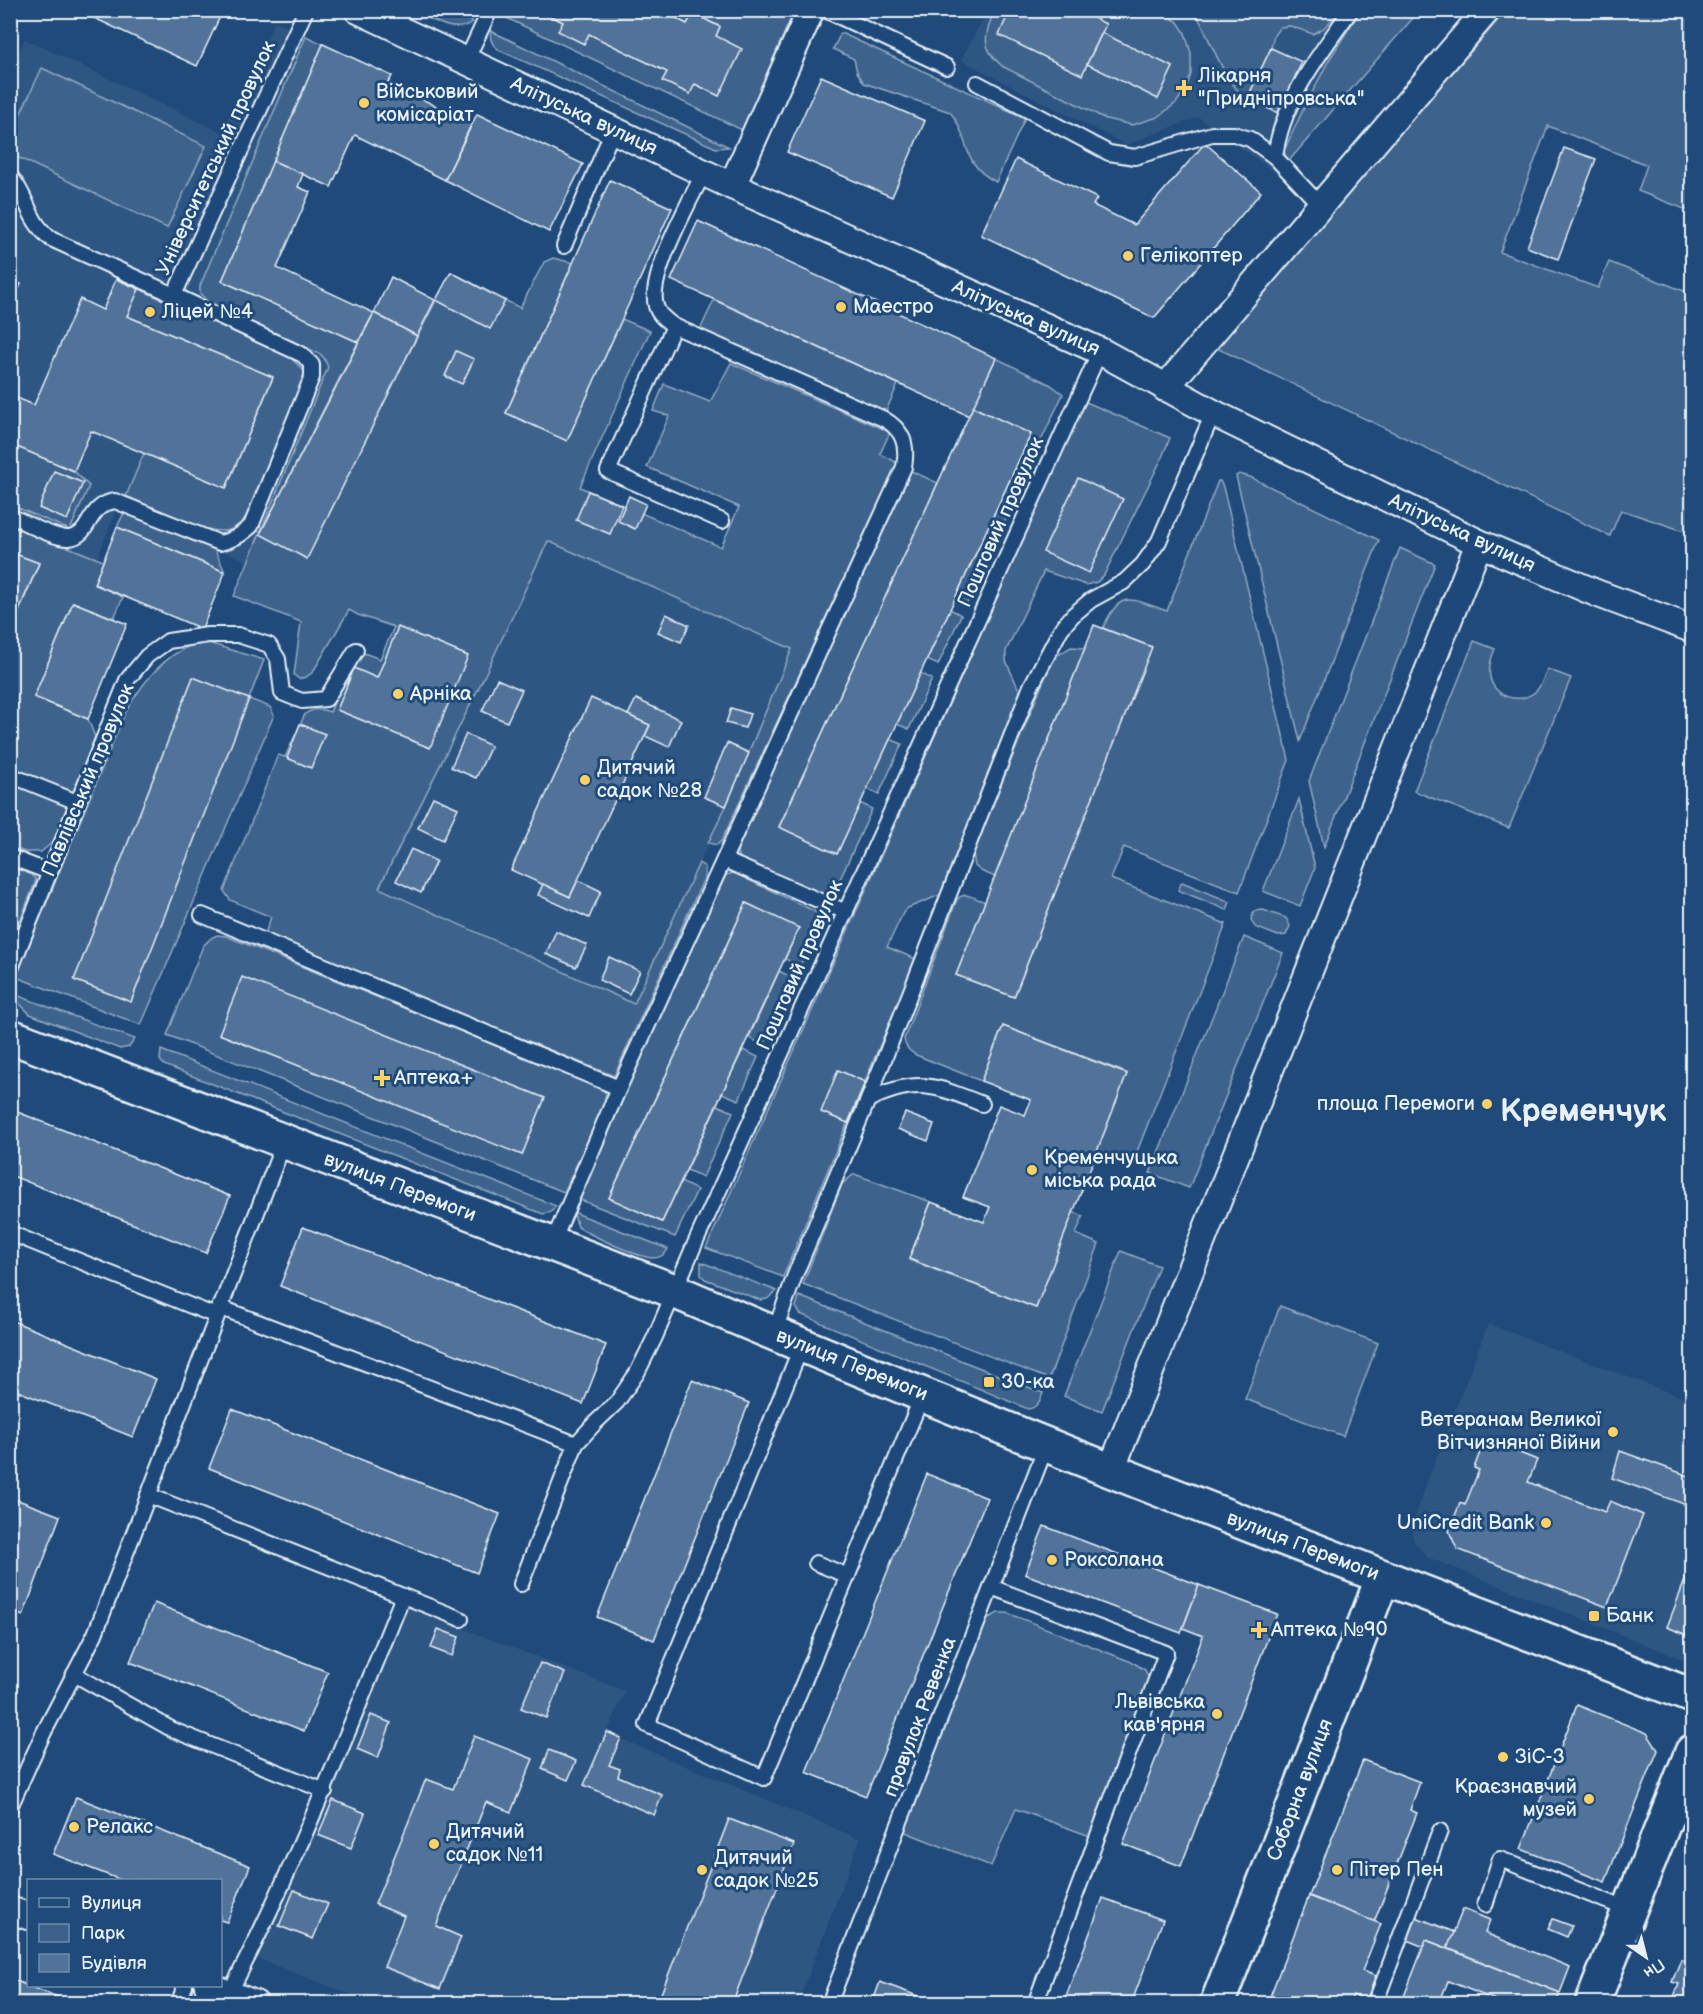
<svg xmlns="http://www.w3.org/2000/svg" width="1703" height="2014" font-family="'Balsamiq Sans',sans-serif">
	<rect width="100%" height="100%" fill="#1f4a7a"/>
	<filter id="ink" filterUnits="userSpaceOnUse"><feTurbulence type="fractalNoise" baseFrequency=".0167" numOctaves="2"/><feDisplacementMap in="SourceGraphic" scale="12" xChannelSelector="R" yChannelSelector="G"/><feConvolveMatrix kernelMatrix="1 2 1 2 8 2 1 2 1" color-interpolation-filters="sRGB"/></filter>
	<g filter="url(#ink)">
		<!-- built -->
		<g fill="#2e5683">
			<polygon points="987,11 1420,11 1277,174 1198,117 1126,145 961,60"/>
			<polygon points="275,21 323,44 222,281 358,342 260,534 248,562 118,505 84,593 30,584 39,563 11,552 10,72 25,39 221,132"/>
			<polygon points="548,540 792,649 726,806 634,1004 379,888 483,679"/>
			<polygon points="1488,1324 1692,1401 1692,1663 1427,1557 1413,1540 1412,1525 1428,1480"/>
			<polygon points="405,1606 625,1691 607,1733 860,1839 798,2003 372,2003 256,1958"/>
		</g>
		<!-- green -->
		<g fill="#3c628c" stroke="#92aac2" stroke-width="1.5">
			<path d="M1197 10 1340 11 1324 28 1313 34 1290 26 1280 27 1274 35 1271 48 1247 99C1228 87 1210 41 1199 19Z"/>
			<path d="M414 11H449L473 22C453 36 433 19 414 11Z"/>
			<polygon points="500,11 539,11 563,22 559,31 584,43 589,34 667,72 663,81 690,94 695,84 719,96 716,36 720,26 693,14 687,24 660,11 794,11 742,130 498,14"/>
			<path d="M994 11H1161L1178 22 1185 33 1191 53V74L1186 89 1176 103 1158 117 1132 125 1106 119 1002 66C980 47 985 36 994 11Z"/>
			<polygon points="1360,11 1419,11 1287,163 1284,151 1302,112 1329,60"/>
			<polygon points="1506,11 1692,11 1692,212 1638,191 1647,165 1548,126 1500,252 1598,288 1609,262 1692,294 1692,517 1687,532 1621,510 1610,536 1219,349 1223,338"/>
			<path d="M491 31 729 147 716 148 501 51C493 46 489 41 491 31Z"/>
			<path d="M841 33 1025 118 996 182C959 163 971 137 950 112L864 83 857 72 854 59 833 49Z"/>
			<path d="M306 36 323 44 222 281 358 342 260 534 401 368 451 272 520 308 544 262 553 258 573 263 506 413 567 440 622 319 650 331 580 487 721 547 739 507 647 467 669 416 653 411 664 384 710 402 731 363 890 432 880 454 898 463 722 840 717 845 708 843 726 806 792 649 548 541 483 679 379 888 634 1004 699 863 705 867V876L614 1076 265 934 271 917 230 900 224 891 278 755 285 757 305 714C314 708 320 709 330 712L356 650 380 659 394 627 358 615 349 610 313 672 306 677 299 679 294 675 301 622 234 596 328 367 324 358 320 354 208 303 200 293V286Z"/>
			<polygon points="42,68 206,146 167,228 11,154 11,134"/>
			<path d="M139 289 290 357 304 371 305 380 302 388 246 517C240 524 233 531 223 531 202 532 148 505 126 496L144 453 226 488 273 378 127 316Z"/>
			<polygon points="714,300 898,384 886,411 700,330"/>
			<polygon points="996,358 1051,385 1063,394 1032,460 1021,455 1031,434 973,407"/>
			<polygon points="1086,402 1170,438 1160,462 1104,575 1097,582 1086,585 1044,571 1006,651 1006,661 1020,692 940,895 908,908 903,913 887,947 916,959 783,1277 706,1248 1079,413"/>
			<polygon points="10,444 74,471 89,486 70,530 11,505"/>
			<polygon points="1015,468 1027,473 999,534 987,529"/>
			<polygon points="909,470 938,483 779,827 837,854 860,803 872,809 831,899 744,863 737,853 738,844"/>
			<polygon points="1239,474 1250,477 1379,540 1300,741 1236,476"/>
			<path d="M1218 481H1220L1223 487 1289 760 1239 892 1124 847 1111 879 1226 924 1131 1167 1096 1153 1127 1073 1003 1026 981 1081 916 1055C909 1051 905 1047 904 1039L956 902C962 889 974 898 985 902L956 975 1014 997 1151 647 1103 628C1121 587 1132 600 1167 611Z"/>
			<polygon points="124,513 215,550 225,572 117,527"/>
			<polygon points="10,524 103,561 94,584 123,597 114,618 73,602 34,697 88,719 95,737 73,792 11,767 11,631 39,564 11,552"/>
			<polygon points="981,542 993,547 967,603 956,597"/>
			<polygon points="1400,548 1435,564 1324,847 1309,781"/>
			<polygon points="950,609 961,615 938,665 927,660"/>
			<path d="M1474 641 1495 649C1491 658 1488 667 1490 677 1494 698 1521 705 1536 691 1542 685 1544 677 1547 669L1571 678 1509 828 1414 791Z"/>
			<path d="M205 642 264 660 249 699 270 707 274 715 141 1025 16 977 125 713C142 683 168 647 205 642Z"/>
			<polygon points="1071,647 1085,648 995,877 981,871 975,866 973,853 1053,658"/>
			<polygon points="920,673 932,679 909,729 897,724"/>
			<polygon points="890,739 902,744 879,794 867,789"/>
			<polygon points="10,783 67,806 54,841 41,852 25,852 11,847"/>
			<polygon points="1299,799 1315,868 1300,906 1263,891"/>
			<polygon points="11,866 32,875 36,880 11,944"/>
			<polygon points="734,873 812,910 823,917 800,966 785,959 799,928 746,903 609,1198 662,1222 681,1182 697,1190 675,1237 578,1199 720,883 726,875"/>
			<polygon points="1182,882 1230,902 1227,910 1178,890"/>
			<polygon points="1263,910 1286,918 1290,926 1286,935 1278,936 1255,927 1251,920 1254,911"/>
			<polygon points="217,935 226,936 601,1088 606,1093 603,1107 564,1192 167,1035 203,946 211,938"/>
			<polygon points="1244,937 1283,953 1189,1188 1150,1173"/>
			<polygon points="779,971 795,979 764,1045 749,1038"/>
			<polygon points="16,995 135,1039 129,1047 120,1049 30,1014 20,1004"/>
			<polygon points="161,1050 556,1206 551,1212 543,1214 164,1065 160,1060"/>
			<polygon points="743,1050 758,1057 739,1100 722,1093"/>
			<polygon points="717,1105 733,1112 703,1177 687,1170"/>
			<polygon points="853,1175 857,1175 931,1202 909,1260 1036,1308 1073,1212 1083,1216 1076,1234 1099,1244 1049,1379 803,1284 842,1184"/>
			<path d="M573 1212 668 1249C665 1255 660 1258 653 1258 639 1258 591 1235 578 1227Z"/>
			<polygon points="1121,1251 1159,1266 1102,1411 1064,1396"/>
			<polygon points="701,1262 777,1291 767,1299 760,1300 705,1279 701,1275"/>
			<path d="M799 1296 1043 1393C1040 1401 1037 1408 1028 1409L800 1314 796 1307Z"/>
			<polygon points="1280,1306 1378,1343 1343,1436 1245,1399"/>
			<polygon points="998,1613 1007,1613 1134,1663 1145,1670 1150,1681 1090,1836 1016,1809 991,1866 903,1831 984,1625 989,1618"/>
		</g>
		<!-- building -->
		<g fill="#517399" stroke="#e8f1f8" stroke-width="1.5">
			<polygon points="77,10 223,10 197,66"/>
			<polygon points="539,10 660,10 687,24 693,13 720,27 716,36 742,49 719,96 695,84 690,94 662,81 667,72 589,34 584,44 558,31 563,22"/>
			<polygon points="1010,10 1078,10 1106,24 1082,75 999,35"/>
			<polygon points="1102,33 1173,67 1158,99 1087,64"/>
			<polygon points="323,44 392,76 388,83 472,123 445,180 355,135 331,187 273,161"/>
			<polygon points="1271,48 1302,62 1278,113 1247,99"/>
			<polygon points="821,76 925,121 892,197 787,152"/>
			<polygon points="477,114 583,164 549,232 445,180"/>
			<polygon points="1205,143 1261,192 1154,318 981,235 1016,159 1097,198 1093,205 1134,225"/>
			<polygon points="1564,148 1596,159 1558,259 1527,247"/>
			<polygon points="273,161 303,174 298,187 310,192 277,268 374,313 358,342 222,281"/>
			<polygon points="610,180 672,208 567,441 506,413"/>
			<polygon points="698,221 996,358 969,416 671,280"/>
			<polygon points="451,272 505,301 490,329 436,300"/>
			<polygon points="391,277 435,300 417,336 374,313"/>
			<polygon points="116,279 139,289 127,316 273,377 226,488 91,431 74,471 10,444 10,395 34,405 80,299 103,310"/>
			<polygon points="10,280 21,284 10,310"/>
			<polygon points="374,313 417,336 307,559 260,534"/>
			<polygon points="456,351 474,359 462,384 445,376"/>
			<polygon points="973,407 1031,434 837,854 779,827"/>
			<polygon points="54,471 83,483 67,520 39,508"/>
			<polygon points="1078,478 1123,499 1089,573 1043,552"/>
			<polygon points="588,491 622,505 610,534 576,520"/>
			<polygon points="629,496 646,504 635,529 618,521"/>
			<polygon points="117,527 225,572 202,629 94,584"/>
			<polygon points="10,552 39,563 10,631"/>
			<polygon points="73,602 127,624 88,719 34,697"/>
			<polygon points="666,614 689,625 681,642 658,632"/>
			<polygon points="1094,625 1152,647 1014,997 956,975"/>
			<polygon points="398,627 468,656 430,748 337,710 354,668 377,678"/>
			<polygon points="193,677 249,699 131,1002 74,980"/>
			<polygon points="497,679 522,690 507,722 482,711"/>
			<polygon points="591,698 650,725 570,897 511,870"/>
			<polygon points="636,699 681,720 669,747 645,736 650,725 628,715"/>
			<polygon points="731,708 750,714 745,728 726,723"/>
			<polygon points="300,724 325,734 311,768 287,758"/>
			<polygon points="466,734 491,746 476,778 451,767"/>
			<polygon points="727,743 749,753 726,806 704,797"/>
			<polygon points="433,797 458,808 443,840 418,828"/>
			<polygon points="411,849 436,861 421,893 396,881"/>
			<polygon points="578,880 601,891 589,918 538,895 543,884 570,897"/>
			<polygon points="746,903 799,928 662,1222 609,1198"/>
			<polygon points="556,931 587,945 576,967 546,954"/>
			<polygon points="609,957 640,971 629,994 599,980"/>
			<polygon points="242,977 545,1098 522,1155 219,1034"/>
			<polygon points="1003,1026 1127,1074 1036,1308 909,1259 931,1202 984,1222 990,1207 963,1197 999,1105 1025,1115 1031,1100 981,1081"/>
			<polygon points="838,1070 865,1082 848,1123 821,1112"/>
			<polygon points="10,1109 230,1196 206,1253 10,1175"/>
			<polygon points="905,1113 934,1124 928,1141 898,1129"/>
			<polygon points="303,1227 606,1345 583,1404 280,1286"/>
			<polygon points="10,1320 156,1379 133,1437 10,1388"/>
			<polygon points="692,1380 749,1403 654,1640 597,1617"/>
			<polygon points="232,1409 500,1514 477,1573 209,1468"/>
			<polygon points="1485,1439 1537,1460 1528,1482 1605,1512 1610,1501 1643,1515 1607,1607 1457,1549 1449,1531 1460,1503 1465,1505 1479,1470 1474,1468"/>
			<polygon points="1620,1451 1692,1477 1692,1507 1612,1478"/>
			<polygon points="927,1474 987,1498 866,1796 806,1772"/>
			<polygon points="10,1497 60,1516 23,1616 10,1611"/>
			<polygon points="1044,1526 1199,1585 1181,1633 1025,1574"/>
			<polygon points="1692,1562 1692,1637 1667,1627"/>
			<polygon points="1199,1585 1277,1614 1181,1866 1123,1844 1203,1636 1183,1628"/>
			<polygon points="154,1603 328,1672 304,1731 130,1662"/>
			<polygon points="438,1629 459,1637 452,1656 431,1648"/>
			<polygon points="540,1663 565,1673 546,1718 521,1708"/>
			<polygon points="1577,1705 1647,1733 1658,1750 1605,1882 1521,1849"/>
			<polygon points="371,1715 391,1723 378,1758 357,1749"/>
			<polygon points="607,1732 621,1738 609,1765 620,1769 618,1776 662,1795 654,1815 584,1785"/>
			<polygon points="474,1736 533,1759 511,1812 486,1802 436,1926 461,1937 440,1989 384,1967 404,1916 375,1904 426,1779 453,1789"/>
			<polygon points="549,1750 576,1761 568,1780 542,1769"/>
			<polygon points="1363,1760 1420,1782 1410,1810 1417,1813 1374,1922 1309,1896"/>
			<polygon points="76,1797 250,1866 227,1922 220,1920 220,1880 121,1880 53,1854"/>
			<polygon points="333,1800 365,1813 351,1848 318,1835"/>
			<polygon points="729,1819 794,1844 732,2004 657,2004"/>
			<polygon points="294,1890 328,1904 313,1939 279,1926"/>
			<polygon points="1309,1896 1381,1924 1362,1971 1376,1976 1366,2001 1353,1995 1349,2004 1267,2004"/>
			<polygon points="1103,1898 1163,1920 1131,2004 1063,2004"/>
			<polygon points="1463,1909 1490,1920 1485,1933 1570,1967 1560,1993 1447,1948"/>
			<polygon points="1416,1917 1454,1932 1447,1948 1426,1940 1424,1947 1407,1940"/>
			<polygon points="1553,1919 1572,1926 1567,1937 1548,1929"/>
			<polygon points="1426,1940 1560,1993 1556,2004 1505,2004 1448,1981 1439,2004 1401,2004"/>
			<polygon points="1692,1949 1692,2004 1671,2004 1679,1984 1672,1982 1681,1959 1688,1962"/>
			<polygon points="10,1978 28,1986 77,2004 10,2004"/>
			<polygon points="880,1982 939,2004 872,2004"/>
		</g>
		<g fill="none" stroke-linecap="round" stroke-linejoin="round">
			<!-- lane casing -->
			<g stroke="#e8f1f8" stroke-width="18">
				<g id="lane">
					<polyline points="825,10 947,67"/>
					<polyline points="466,61 490,10"/>
					<polyline points="977,83 1109,153 1135,157 1212,134 1234,134 1250,139 1275,157"/>
					<path d="M10 176C29 197 26 219 51 239L174 295 306 10"/>
					<path d="M1320 205 1275 157C1282 101 1319 55 1351 10"/>
					<polyline points="564,246 613,130"/>
					<polyline points="674,326 608,471 722,521"/>
					<path d="M10 516C25 522 54 539 69 538 92 536 86 505 115 501L220 543C233 540 241 535 251 526L312 377V365L303 355 174 295"/>
					<polyline points="10,775 77,802"/>
					<polyline points="10,857 49,872"/>
					<polyline points="724,860 846,912"/>
					<polyline points="202,915 619,1088"/>
					<polyline points="10,971 127,680 147,656 168,641 208,635 238,635 269,645 278,659 282,693 302,701 326,699 356,650"/>
					<path d="M868 1100C916 1077 935 1085 982 1104"/>
					<polyline points="10,1233 216,1316"/>
					<path d="M552 1244 619 1088 904 467C908 444 903 430 884 419L674 326C667 321 658 315 656 306 647 277 690 201 704 172"/>
					<polyline points="219,1307 576,1444"/>
					<polyline points="774,1333 795,1275 868,1100 1031,686 1061,629 1073,615 1091,600 1124,582 1143,564 1159,541 1213,413"/>
					<polyline points="802,1345 647,1725 764,1778 923,1394"/>
					<polyline points="148,1495 461,1619"/>
					<polyline points="816,1563 848,1576"/>
					<polyline points="521,1584 576,1444 595,1423 617,1402 637,1373 655,1337 693,1248 1100,351"/>
					<polyline points="991,1587 1166,1653 1035,2004"/>
					<polyline points="74,1674 173,1730 325,1791"/>
					<polyline points="10,1807 43,1734 95,1634 284,1142"/>
					<polyline points="1485,1905 1500,1859 1629,1910"/>
					<path d="M229 1994C296 1865 349 1730 403 1596"/>
					<polyline points="178,2004 185,1986"/>
					<polyline points="829,2004 1047,1444"/>
					<polyline points="1375,2004 1440,1831"/>
				</g>
			</g>
			<!-- street casing -->
			<g stroke="#e8f1f8" stroke-width="30">
				<g id="street">
					<polyline points="358,10 732,186 1100,351 1213,413 1479,543 1596,593 1692,629"/>
					<polyline points="732,186 811,10"/>
					<polyline points="1165,388 1487,10"/>
					<polyline points="1111,1470 1479,543"/>
					<polyline points="10,1910 28,1916"/>
					<polyline points="208,1986 255,2004"/>
				</g>
			</g>
			<!-- secondary casing -->
			<g stroke="#e8f1f8" stroke-width="38">
				<g id="secondary">
					<path d="M10 1036 674 1291C1010 1435 1352 1565 1692 1696"/>
					<polyline points="1217,2004 1383,1577"/>
					<polyline points="1592,2004 1692,1752"/>
				</g>
			</g>
			<!-- lane -->
			<use href="#lane" stroke="#1f4a7a" stroke-width="14"/>
			<!-- street -->
			<use href="#street" stroke="#1f4a7a" stroke-width="26"/>
			<!-- secondary -->
			<use href="#secondary" stroke="#1f4a7a" stroke-width="33"/>
		</g>
	</g>
	<!-- markers -->
	<g fill="#ffd166" stroke="#1f4a7a" stroke-width="2">
		<path d="M1181 79h6v6h6v6h-6v6h-6v-6h-6v-6h6z"/>
		<circle cx="364" cy="103" r="6"/>
		<circle cx="1128" cy="256" r="6"/>
		<circle cx="841" cy="307" r="6"/>
		<circle cx="150" cy="312" r="6"/>
		<circle cx="398" cy="694" r="6"/>
		<circle cx="585" cy="780" r="6"/>
		<path d="M379 1069h6v6h6v6h-6v6h-6v-6h-6v-6h6z"/>
		<circle cx="1487" cy="1104" r="6"/>
		<circle cx="1032" cy="1170" r="6"/>
		<rect x="983" y="1376" width="12" height="12" rx="3"/>
		<circle cx="1613" cy="1432" r="6"/>
		<circle cx="1546" cy="1523" r="6"/>
		<circle cx="1052" cy="1560" r="6"/>
		<rect x="1588" y="1610" width="12" height="12" rx="3"/>
		<path d="M1256 1621h6v6h6v6h-6v6h-6v-6h-6v-6h6z"/>
		<circle cx="1217" cy="1714" r="6"/>
		<circle cx="1503" cy="1757" r="6"/>
		<circle cx="1589" cy="1799" r="6"/>
		<circle cx="74" cy="1827" r="6"/>
		<circle cx="434" cy="1844" r="6"/>
		<circle cx="702" cy="1870" r="6"/>
		<circle cx="1337" cy="1870" r="6"/>
	</g>
	<g text-anchor="middle" dominant-baseline="central" stroke-width="6" stroke-linejoin="round" paint-order="stroke">
		<!-- poi labels -->
		<g font-size="20" fill="#e8f1f8" stroke="#1f4a7a" text-anchor="start">
			<text x="1198" y="76">Лікарня<tspan x="1198" dy="23">"Придніпровська"</tspan></text>
			<text x="376" y="92">Військовий<tspan x="376" dy="23">комісаріат</tspan></text>
			<text x="1140" y="256">Гелікоптер</text>
			<text x="853" y="307">Маестро</text>
			<text x="162" y="312">Ліцей №4</text>
			<text x="410" y="694">Арніка</text>
			<text x="597" y="768">Дитячий<tspan x="597" dy="23">садок №28</tspan></text>
			<text x="394" y="1078">Аптека+</text>
			<text x="1475" y="1104" text-anchor="end">площа Перемоги</text>
			<text x="1044" y="1158">Кременчуцька<tspan x="1044" dy="23">міська рада</tspan></text>
			<text x="1001" y="1382">30-ка</text>
			<text x="1601" y="1420" text-anchor="end">Ветеранам Великої<tspan x="1601" dy="23">Вітчизняної Війни</tspan></text>
			<text x="1534" y="1523" text-anchor="end">UniCredit Bank</text>
			<text x="1064" y="1560">Роксолана</text>
			<text x="1606" y="1616">Банк</text>
			<text x="1271" y="1630">Аптека №90</text>
			<text x="1205" y="1702" text-anchor="end">Львiвська<tspan x="1205" dy="23">кав'ярня</tspan></text>
			<text x="1515" y="1757">ЗіС-3</text>
			<text x="1577" y="1787" text-anchor="end">Краєзнавчий<tspan x="1577" dy="23">музей</tspan></text>
			<text x="86" y="1827">Релакс</text>
			<text x="446" y="1832">Дитячий<tspan x="446" dy="23">садок №11</tspan></text>
			<text x="714" y="1858">Дитячий<tspan x="714" dy="23">садок №25</tspan></text>
			<text x="1349" y="1870">Пітер Пен</text>
		</g>
		<!-- street labels -->
		<g font-size="20" fill="#e8f1f8" stroke="#1f4a7a">
			<text transform="translate(584 116) rotate(25)">Алітуська вулиця</text>
			<text transform="translate(216 158) rotate(-65)">Університетський провулок</text>
			<text transform="translate(1026 318) rotate(24)">Алітуська вулиця</text>
			<text transform="translate(1001 522) rotate(-66)">Поштовий провулок</text>
			<text transform="translate(1462 533) rotate(25)">Алітуська вулиця</text>
			<text transform="translate(88 780) rotate(-67)">Павлівський провулок</text>
			<text transform="translate(800 965) rotate(-66)">Поштовий провулок</text>
			<text transform="translate(400 1187) rotate(21)">вулиця Перемоги</text>
			<text transform="translate(852 1365) rotate(22)">вулиця Перемоги</text>
			<text transform="translate(1303 1546) rotate(21)">вулиця Перемоги</text>
			<text transform="translate(920 1717) rotate(-69)">провулок Ревенка</text>
			<text transform="translate(1300 1790) rotate(-69)">Соборна вулиця</text>
		</g>
		<!-- town labels -->
		<g font-size="32" font-weight="bold" fill="#e8f1f8" stroke="#1f4a7a">
			<text x="1583" y="1111">Кременчук</text>
		</g>
	</g>
	<!-- margin -->
	<rect width="1703" height="2014" fill="none" stroke="#1f4a7a" stroke-width="36"/>
	<rect x="18" y="18" width="1667" height="1978" fill="none" stroke="#e8f1f8" stroke-width="2" filter="url(#ink)"/>
	<!-- legend -->
	<rect x="27" y="1879" width="195" height="108" fill="#1f4a7a" stroke="#6f8dac" stroke-width="1.5"/>
	<rect x="39" y="1898" width="30" height="9" fill="#1f4a7a" stroke="#6f8dac" stroke-width="1.5"/>
	<text x="81" y="1909" font-size="18" fill="#e8f1f8">Вулиця</text>
	<rect x="39" y="1924" width="30" height="18" fill="#3c628c" stroke="#6f8dac" stroke-width="1.5"/>
	<text x="81" y="1939" font-size="18" fill="#e8f1f8">Парк</text>
	<rect x="39" y="1954" width="30" height="18" fill="#517399" stroke="#6f8dac" stroke-width="1.5"/>
	<text x="81" y="1969" font-size="18" fill="#e8f1f8">Будівля</text>
	<!-- north arrow -->
	<g transform="translate(1646 1957) rotate(145)" stroke="#1f4a7a" stroke-width="4.5" paint-order="stroke">
	<path d="M0-4.5L10 22L0 15L-10 22Z" fill="#e8f1f8"/>
	<text y="-9" font-size="16" font-weight="bold" text-anchor="middle" fill="#e8f1f8">Пн</text>
	</g>
</svg>
